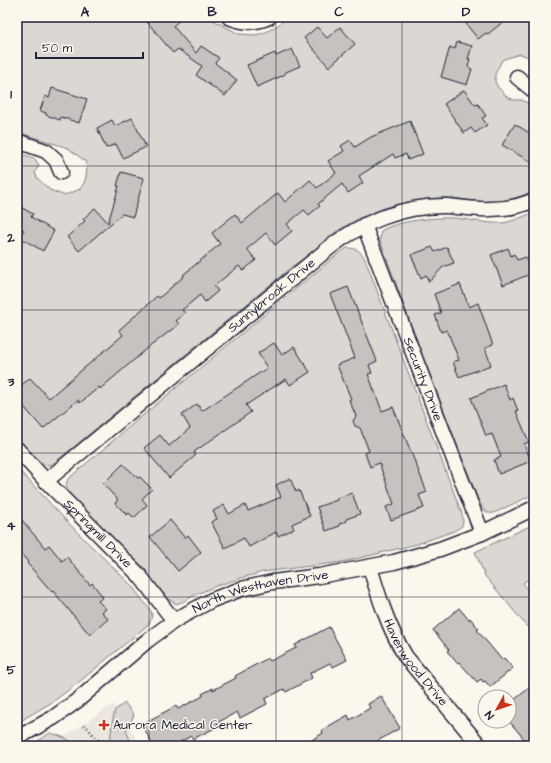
<svg xmlns="http://www.w3.org/2000/svg" width="551" height="763" font-family="'Architects Daughter',sans-serif">
	<rect width="100%" height="100%" fill="#fbf7ec"/>
	<filter id="ink" filterUnits="userSpaceOnUse"><feTurbulence type="fractalNoise" baseFrequency=".025" numOctaves="2"/><feDisplacementMap in="SourceGraphic" scale="8" xChannelSelector="R" yChannelSelector="G"/><feConvolveMatrix kernelMatrix="1 2 1 2 8 2 1 2 1" color-interpolation-filters="sRGB"/></filter>
	<g filter="url(#ink)">
		<!-- built -->
		<polygon fill="#ebe7df" points="113,704 141,746 51,746"/>
		<!-- green -->
		<g fill="#dbd8d3" stroke="#7e7d87">
			<path d="M17 17H210L213 20 239 34 256 35 266 32 278 25 288 17H534V69L529 57 520 54 504 59 502 60 495 74V81L497 86 507 97 514 100H522L534 107V191C518 198 501 203 484 202 469 201 456 197 441 198 399 200 364 212 330 236 322 242 316 249 309 254 304 258 299 262 294 265L58 460C54 463 51 465 47 465 37 464 23 444 17 437V153L34 158 39 165 35 172 37 178 50 190 63 195 68 194 80 189 84 183 86 177 87 168 85 161 68 148 17 132Z"/>
			<path d="M534 212V494L494 513C485 515 482 507 478 499L411 325 380 240 381 231C396 221 435 217 453 218 469 219 486 224 502 223 512 222 525 216 534 212Z"/>
			<path d="M347 248C356 248 361 251 365 259L462 514 463 521 462 526 454 531 417 544 376 554 342 562 263 572 238 579 216 586 197 594 182 602 176 604 167 598 141 565 115 540 70 495C66 488 65 487 68 479L142 416 338 254Z"/>
			<polygon points="17,468 77,532 131,585 151,611 152,615 151,619 149,624 79,682 54,701 17,723"/>
			<polygon points="534,524 534,575 523,583 530,594 534,596 534,635 485,576 475,552"/>
			<polygon points="125,703 134,715 126,731 130,740 135,746 113,746 110,743 112,723 115,710"/>
			<path d="M50 733C60 736 69 738 76 746H30Z"/>
		</g>
		<!-- building -->
		<g fill="#c6c2c0" stroke="#22223b">
			<polygon points="143,17 183,17 173,26 196,53 201,46 219,58 215,63 237,80 225,96 196,75 202,66 178,49 173,53"/>
			<polygon points="474,17 509,17 488,34 486,33 478,39 466,24"/>
			<polygon points="317,27 327,38 340,27 355,44 329,67 304,38"/>
			<polygon points="457,42 472,46 468,59 470,59 468,67 472,69 467,85 441,77 450,47 455,49"/>
			<polygon points="292,49 300,66 286,72 284,75 257,87 247,65 275,53 276,56"/>
			<polygon points="52,88 87,99 79,123 61,117 60,120 46,115 46,113 40,111 45,96 49,98"/>
			<polygon points="464,90 475,105 478,104 486,116 482,118 487,125 475,133 471,128 464,133 444,104"/>
			<polygon points="132,118 146,147 123,158 116,144 106,148 97,128 112,120 115,126"/>
			<polygon points="410,121 423,154 408,160 406,154 395,158 393,154 359,176 363,183 348,193 342,184 318,204 320,206 309,215 304,210 287,224 292,231 275,245 266,233 247,249 256,260 243,271 239,266 214,286 218,291 205,302 200,295 182,310 185,313 176,321 179,324 148,348 100,389 99,387 80,403 78,400 43,429 18,400 22,396 17,390 17,389 30,378 49,398 123,335 119,330 157,296 159,298 184,276 183,275 220,244 212,233 235,214 242,223 278,193 285,202 310,180 317,188 336,173 328,161 344,151 341,146 350,140 355,147 371,137"/>
			<polygon points="515,124 534,136 534,164 502,145"/>
			<polygon points="121,172 144,178 133,217 122,214 79,251 67,237 85,221 83,219 95,208 108,223 119,186 117,186"/>
			<polygon points="17,205 33,214 31,217 54,231 43,251 19,237 24,230 17,226"/>
			<polygon points="432,247 435,252 447,247 454,263 443,267 429,282 426,275 421,278 411,255"/>
			<polygon points="508,248 511,256 514,254 517,260 526,257 533,273 503,285 491,255"/>
			<polygon points="460,284 469,307 478,303 493,345 485,348 491,365 459,377 453,362 459,360 447,330 441,332 435,315 441,313 434,294"/>
			<polygon points="348,287 377,361 369,365 372,373 368,374 382,411 393,407 427,492 419,495 424,508 391,520 386,507 394,504 379,463 370,467 365,453 369,451 360,428 355,426 353,421 356,416 349,400 351,399 337,365 355,358 330,294"/>
			<polygon points="274,343 282,355 294,347 310,372 290,385 286,379 246,405 251,412 194,452 196,455 169,478 144,448 160,435 169,446 190,428 182,415 197,404 202,411 267,368 258,353"/>
			<polygon points="504,384 510,400 513,398 518,411 516,411 529,442 524,444 531,461 499,474 494,460 501,457 492,434 486,436 471,398"/>
			<polygon points="123,464 138,478 140,477 152,489 142,499 147,505 134,518 129,513 127,515 115,503 118,500 103,484"/>
			<polygon points="290,478 296,492 299,490 310,516 292,524 294,529 278,536 276,532 249,547 244,538 225,548 211,522 217,519 213,511 224,505 229,514 245,505 248,511 281,497 276,485"/>
			<polygon points="352,493 360,514 346,519 347,521 339,524 340,526 326,531 317,507 337,500 337,498"/>
			<polygon points="17,514 45,548 49,545 62,561 67,557 90,585 92,583 103,597 98,601 106,609 102,612 108,619 90,635 53,591 52,592 27,563 28,562 17,549"/>
			<polygon points="170,520 185,538 188,535 201,552 178,571 150,537"/>
			<polygon points="459,608 469,620 470,618 479,629 477,630 502,660 504,658 513,668 490,687 485,681 483,682 481,679 477,682 459,662 457,663 447,651 449,650 433,630"/>
			<polygon points="329,627 347,660 333,667 330,663 310,673 312,678 286,692 284,689 265,699 267,704 240,718 237,712 217,723 219,726 193,739 191,736 173,746 153,746 142,724 176,706 178,709 203,696 202,694 213,688 213,690 236,678 235,676 268,658 270,661 296,648 295,645"/>
			<polygon points="529,688 534,694 534,746 530,746 509,721 509,704"/>
			<polygon points="381,696 400,728 369,746 302,746 323,733 322,730 348,715 350,720 370,708 368,704"/>
		</g>
		<g fill="none" stroke-linecap="round" stroke-linejoin="round">
			<!-- minor casing -->
			<g stroke="#22223b" stroke-width="17">
				<g id="minor">
					<path d="M229 17C242 23 256 23 269 17"/>
					<polyline points="517,77 534,91"/>
					<polyline points="17,141 46,151 56,160 61,172"/>
					<path id="s1" d="M364 225 482 533"/>
					<path id="s2" d="M17 449 46 481 140 576 174 621"/>
					<path id="s3" d="M46 481 329 248C362 222 404 205 447 206 461 207 475 210 490 209 504 209 521 206 534 200"/>
					<path id="s4" d="M370 567C379 598 389 629 406 657L480 746"/>
					<path id="s5" d="M17 738 53 718 78 700 148 640 174 621 186 614 212 600 241 589 273 582 319 576 394 562 440 549 482 533 534 508"/>
				</g>
			</g>
			<!-- path -->
			<polyline stroke="#22223b" stroke-width="2.5" stroke-dasharray="1 3" stroke-linecap="butt" points="84,725 88,728 94,736 105,746"/>
			<!-- minor -->
			<use href="#minor" stroke="#fbf7ec" stroke-width="14"/>
		</g>
	</g>
	<!-- grid -->
	<path fill="none" stroke="#22223b" stroke-width="1" stroke-opacity="0.55" d="M149 17V746M276 17V746M402 17V746M17 166H534M17 310H534M17 453H534M17 597H534"/>
	<!-- markers -->
	<path fill="#c8321e" stroke="#fbf7ec" stroke-width="1.5" d="M102 719h4v4h4v4h-4v4h-4v-4h-4v-4h4z"/>
	<g text-anchor="middle" dominant-baseline="central" stroke-width="3" stroke-linejoin="round" paint-order="stroke">
		<!-- street labels -->
		<g font-size="13" fill="#22223b" stroke="#fbf7ec">
			<text stroke="none"><textPath href="#s3" startOffset="292">Sunnybrook Drive</textPath></text>
			<text stroke="none"><textPath href="#s1" startOffset="165">Security Drive</textPath></text>
			<text stroke="none"><textPath href="#s2" startOffset="117">Springmill Drive</textPath></text>
			<text stroke="none"><textPath href="#s5" startOffset="289">North Westhaven Drive</textPath></text>
			<text stroke="none"><textPath href="#s4" startOffset="107">Havenwood Drive</textPath></text>
		</g>
		<!-- poi labels -->
		<g font-size="13" fill="#22223b" stroke="#fbf7ec" text-anchor="start">
			<text x="113" y="725">Aurora Medical Center</text>
		</g>
	</g>
	<!-- margin -->
	<rect width="551" height="763" fill="none" stroke="#fbf7ec" stroke-width="44"/>
	<!-- north arrow -->
	<g transform="translate(497 709) rotate(230)"><circle r="19" fill="#fbf7ec" stroke="#a4a2a5"/>
	<path d="M0-3L7 15L0 10L-7 15Z" fill="#c8321e"/>
	<text y="-6" font-size="11" font-weight="bold" text-anchor="middle" fill="#22223b">N</text>
	</g>
	<!-- scale -->
	<path d="M36 52v6h107v-6" fill="none" stroke="#22223b" stroke-width="2"/>
	<text x="42" y="52" font-size="12" fill="#22223b" stroke="#fbf7ec" stroke-width="3" paint-order="stroke">50 m</text>
	<rect x="22" y="22" width="507" height="719" fill="none" stroke="#22223b" stroke-width="1.5"/>
	<g font-size="13" text-anchor="middle" font-weight="bold" fill="#22223b">
		<text x="85" y="16">A</text>
		<text x="212" y="16">B</text>
		<text x="339" y="16">C</text>
		<text x="466" y="16">D</text>
		<text x="11" y="98">1</text>
		<text x="11" y="242">2</text>
		<text x="11" y="386">3</text>
		<text x="11" y="530">4</text>
		<text x="11" y="674">5</text>
	</g>
</svg>
